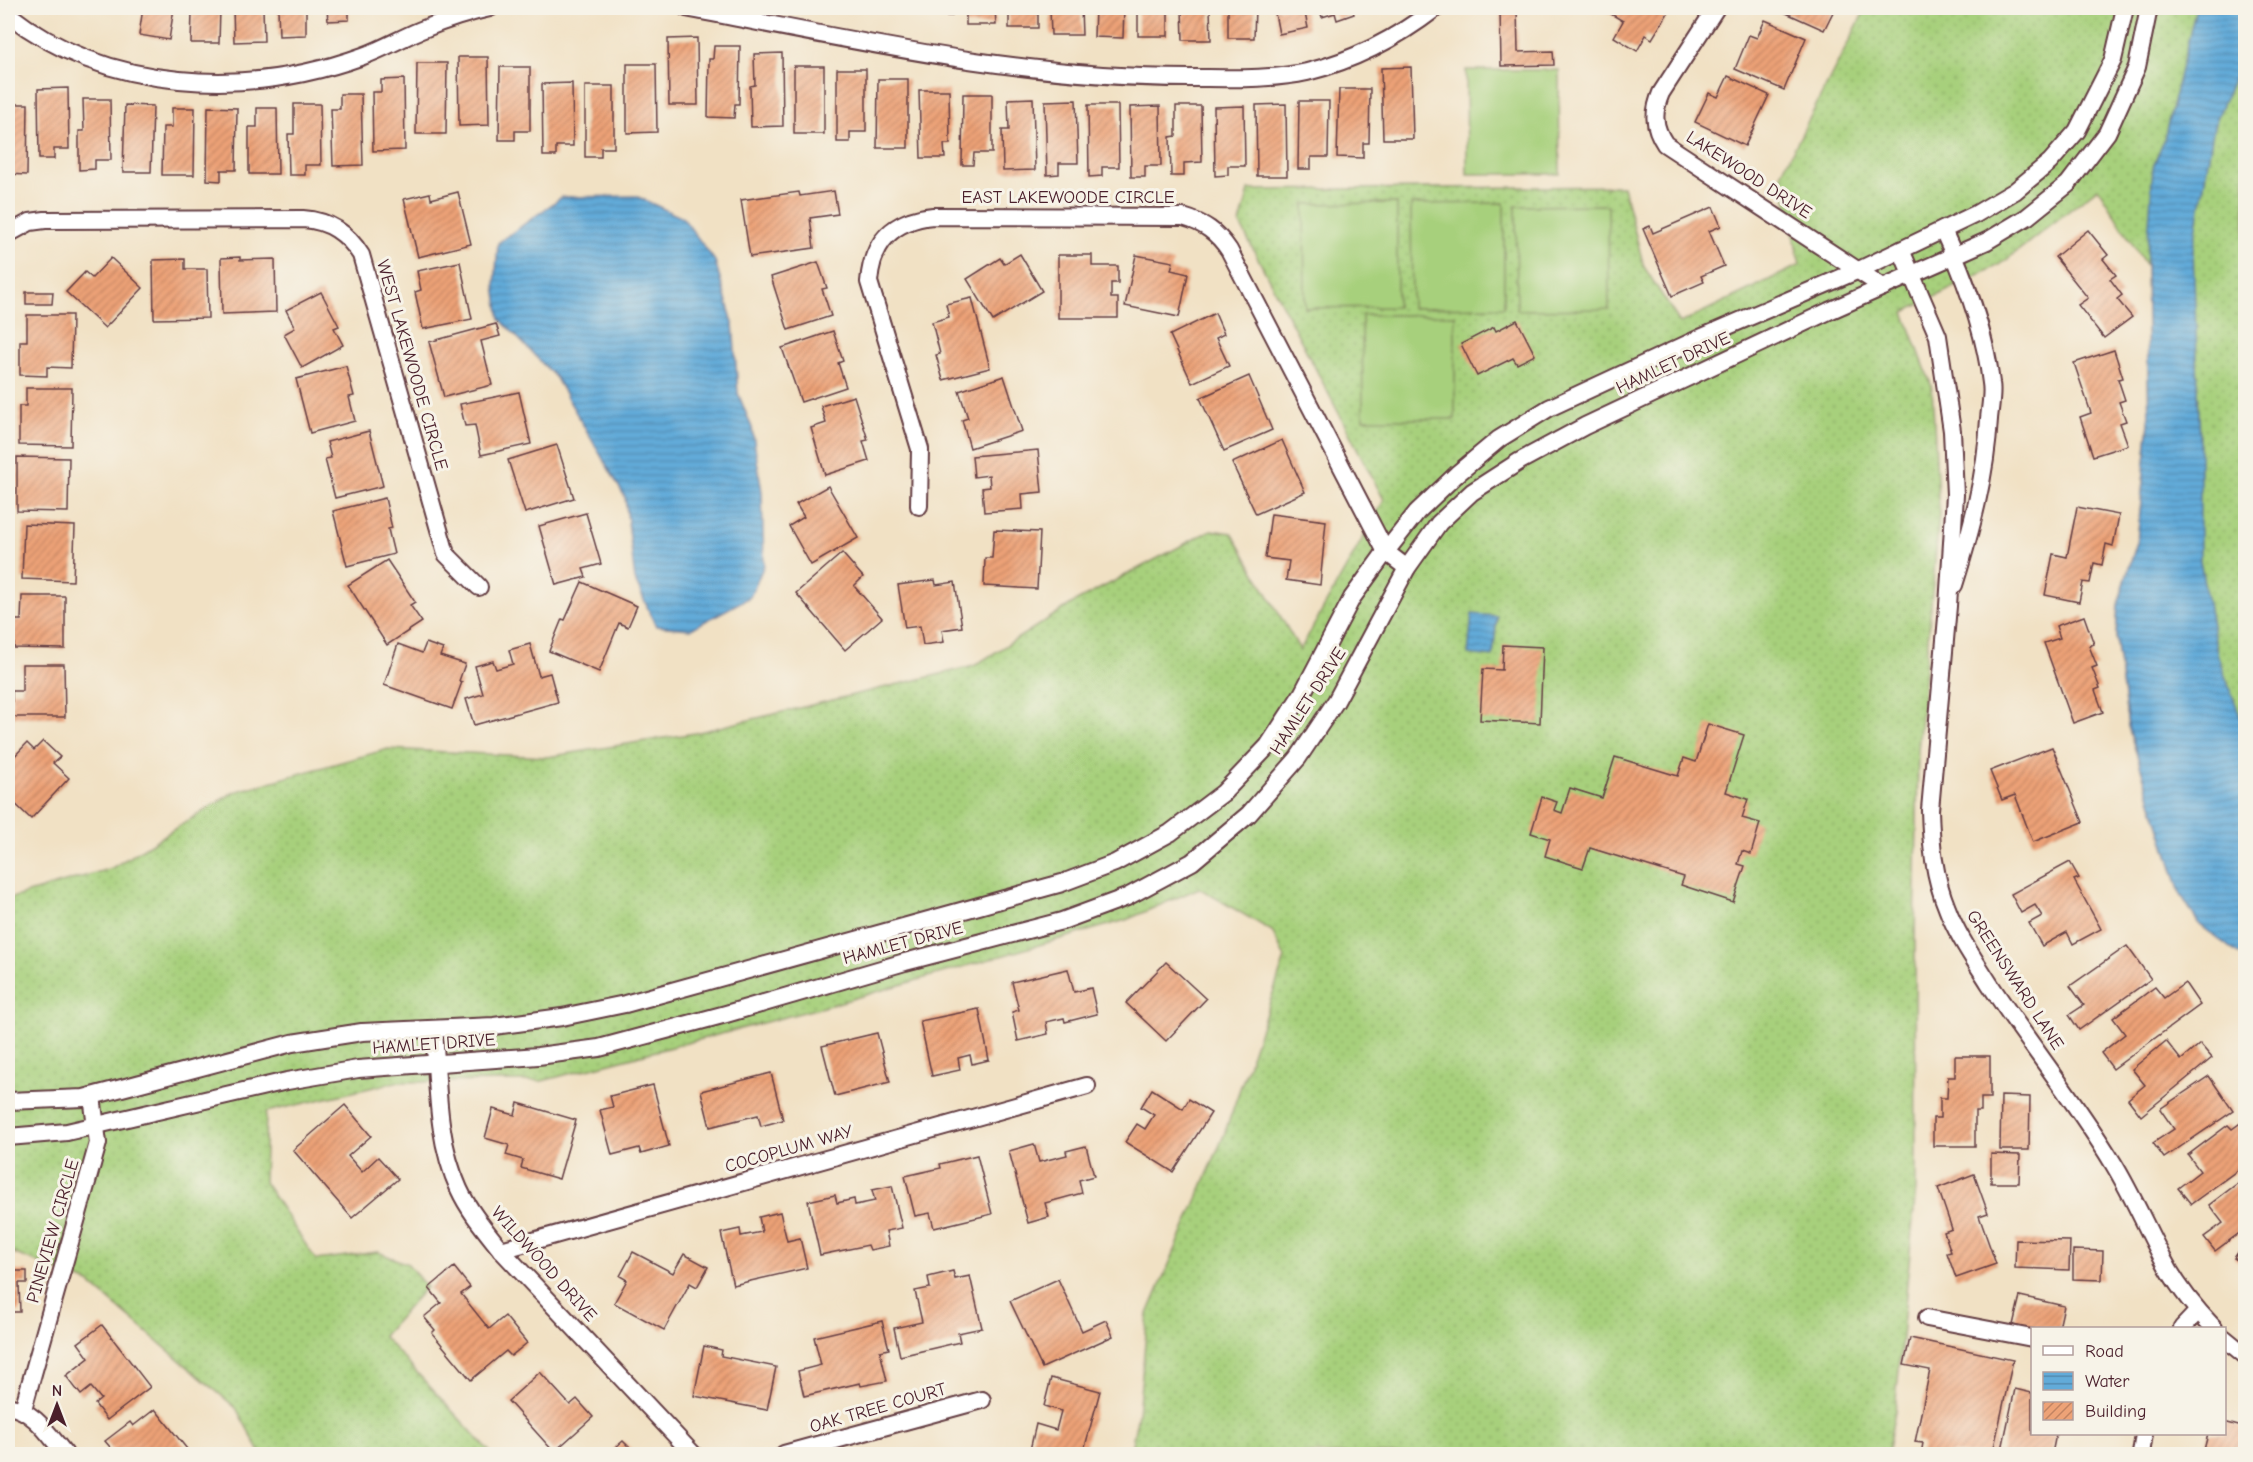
<svg xmlns="http://www.w3.org/2000/svg" width="2253" height="1462" font-family="'Comic Neue',sans-serif">
	<defs>
		<pattern id="grass-dots" width="8" height="8" patternUnits="userSpaceOnUse" patternTransform="scale(1.5)"><rect width="8" height="8" fill="#a7d07c"/><path d="M2 2h.1M6 6h.1" fill="none" stroke="#91b26b" stroke-width="1.8" stroke-linecap="round"/></pattern>
		<pattern id="water-rules" width="6" height="5" patternUnits="userSpaceOnUse" patternTransform="scale(1.5)"><rect width="6" height="5" fill="#62abd9"/><path d="M0 2.5h6" fill="none" stroke="#538bb0"/></pattern>
		<pattern id="building-hatch" width="6" height="6" patternUnits="userSpaceOnUse" patternTransform="scale(1.5)"><rect width="6" height="6" fill="#eda277"/><path d="M-1 1l2-2M0 6l6-6M5 7l2-2" fill="none" stroke="#c28362"/></pattern>
	</defs>
	<rect width="100%" height="100%" fill="#f7f3e8"/>
	<filter id="ink" filterUnits="userSpaceOnUse"><feTurbulence type="fractalNoise" baseFrequency=".0167" numOctaves="2"/><feDisplacementMap in="SourceGraphic" scale="12" xChannelSelector="R" yChannelSelector="G"/><feConvolveMatrix kernelMatrix="1 2 1 2 8 2 1 2 1" color-interpolation-filters="sRGB"/></filter>
	<filter id="wash" filterUnits="userSpaceOnUse"><feTurbulence type="fractalNoise" baseFrequency=".008" numOctaves="4" result="noise"/><feDisplacementMap in="SourceGraphic" scale="24" xChannelSelector="R" yChannelSelector="G"/><feGaussianBlur stdDeviation="1.35" result="paint"/><feColorMatrix in="noise" values="0 0 0 0 0 0 0 0 0 0 0 0 0 0 0 0 0 1.4 0 .05"/><feComposite in="paint" operator="in"/></filter>
	<g filter="url(#wash)">
		<rect width="100%" height="100%" fill="#f1e1c4"/>
		<!-- grass -->
		<polygon fill="url(#grass-dots)" stroke="#787854" stroke-width="1.5" points="1866,8 2245,8 2245,959 2199,924 2180,893 2128,726 2116,637 2118,605 2137,542 2149,423 2146,266 2098,188 2001,264 1904,312 1932,387 1939,515 1918,751 1915,941 1916,1188 1895,1411 1887,1454 1130,1454 1138,1414 1148,1314 1224,1135 1285,958 1272,931 1199,888 1126,920 827,1006 542,1081 396,1082 266,1112 264,1182 316,1260 378,1252 408,1264 426,1287 383,1336 492,1454 261,1454 236,1408 89,1283 8,1251 8,899 112,868 234,792 388,749 547,757 695,733 974,666 1073,603 1211,530 1232,533 1300,650 1384,500 1240,224 1249,190 1623,186 1644,267 1680,323 1800,265 1781,174"/>
		<!-- pitch -->
		<g fill="#a7d07c" stroke="#787854" stroke-width="1.5">
			<polygon points="1466,70 1559,70 1560,174 1467,174"/>
			<polygon points="1397,203 1397,307 1305,308 1304,204"/>
			<polygon points="1504,203 1504,307 1412,308 1411,204"/>
			<polygon points="1608,205 1609,309 1517,310 1516,206"/>
			<polygon points="1362,315 1455,315 1455,419 1363,419"/>
		</g>
		<!-- water -->
		<g fill="url(#water-rules)" stroke="#566582" stroke-width="1.5">
			<polygon points="2196,8 2245,8 2245,51 2214,126 2193,249 2200,442 2200,561 2218,657 2245,729 2245,959 2199,924 2180,893 2128,726 2116,637 2118,605 2137,542 2149,423 2146,266 2153,167 2164,139"/>
			<polygon points="636,196 683,218 715,261 733,323 738,393 752,428 762,492 764,565 750,597 691,629 656,626 635,580 625,497 556,378 500,319 495,286 498,243 562,197"/>
			<polygon points="1472,614 1497,616 1493,657 1468,654"/>
		</g>
		<g id="blocks">
			<!-- building -->
			<g fill="url(#building-hatch)">
				<polygon points="143,8 174,8 169,40 139,35"/>
				<polygon points="188,8 220,8 219,43 191,43 192,13 188,13"/>
				<polygon points="233,8 263,8 264,41 234,42"/>
				<polygon points="278,8 306,8 306,35 279,36"/>
				<polygon points="317,8 349,8 349,20 328,21 327,9 317,10"/>
				<polygon points="922,8 952,8 952,16 922,15"/>
				<polygon points="966,8 995,8 996,25 966,25"/>
				<rect x="1009" y="8" width="29" height="20"/>
				<polygon points="1050,8 1081,8 1082,35 1051,35"/>
				<polygon points="1095,8 1124,8 1123,38 1094,37"/>
				<rect x="1138" y="8" width="30" height="28"/>
				<polygon points="1182,8 1210,8 1211,40 1183,40"/>
				<polygon points="1228,8 1255,8 1254,38 1228,38"/>
				<polygon points="1274,8 1304,8 1308,28 1279,34"/>
				<polygon points="1319,8 1352,8 1354,14 1337,20 1335,13 1322,17"/>
				<polygon points="1608,8 1671,8 1652,39 1646,35 1637,51 1614,37 1623,21 1606,11"/>
				<polygon points="1775,8 1835,8 1824,30"/>
				<polygon points="1500,9 1517,9 1518,52 1553,51 1554,65 1501,66"/>
				<polygon points="1765,20 1806,38 1784,90 1735,69 1749,35 1757,38"/>
				<polygon points="697,38 698,105 669,105 668,39"/>
				<polygon points="714,46 740,46 739,104 735,104 734,118 708,117 709,59 713,59"/>
				<polygon points="782,53 783,126 751,127 750,86 755,85 754,54"/>
				<polygon points="458,57 488,57 489,125 459,126"/>
				<polygon points="417,63 447,63 446,134 416,134"/>
				<polygon points="627,64 656,64 657,132 627,133"/>
				<rect x="794" y="66" width="30" height="68"/>
				<polygon points="500,67 530,67 530,131 515,131 515,140 499,140"/>
				<polygon points="1411,67 1413,139 1383,139 1381,68"/>
				<polygon points="837,69 866,69 866,132 850,132 850,142 837,142"/>
				<polygon points="1728,76 1769,95 1745,146 1695,122 1709,93 1718,97"/>
				<polygon points="404,79 405,150 373,151 372,92 381,92 381,80"/>
				<polygon points="878,79 908,79 908,148 877,148"/>
				<polygon points="572,83 573,146 556,146 556,156 543,156 542,84"/>
				<polygon points="585,86 614,86 614,148 601,148 601,157 585,157"/>
				<polygon points="68,88 69,149 54,149 54,159 39,159 38,89"/>
				<polygon points="1339,89 1370,89 1369,143 1363,143 1363,158 1337,157"/>
				<polygon points="919,90 949,90 950,144 944,144 945,158 921,158"/>
				<polygon points="340,94 361,94 363,165 333,166 331,109 340,109"/>
				<polygon points="963,94 992,94 992,153 974,153 973,165 962,165"/>
				<polygon points="1033,98 1035,170 1003,171 1002,130 1009,130 1008,99"/>
				<polygon points="83,99 110,99 111,160 95,160 95,169 79,170 79,131 84,131"/>
				<polygon points="1076,100 1078,163 1059,163 1059,174 1047,175 1045,101"/>
				<polygon points="1299,101 1329,101 1328,157 1311,157 1311,169 1298,169"/>
				<polygon points="8,104 28,104 27,175 8,174"/>
				<polygon points="294,104 320,104 321,165 305,165 305,175 289,175 288,134 294,134"/>
				<polygon points="1286,104 1287,176 1257,176 1256,105"/>
				<polygon points="125,105 153,106 151,172 123,172"/>
				<polygon points="1088,105 1118,105 1119,167 1102,167 1102,176 1089,177"/>
				<polygon points="1160,106 1161,166 1145,166 1145,177 1131,177 1130,107"/>
				<polygon points="1176,106 1201,106 1202,162 1184,163 1184,176 1171,176 1170,137 1176,136"/>
				<polygon points="1244,106 1245,166 1228,166 1228,175 1215,176 1214,107"/>
				<polygon points="208,107 237,108 236,170 221,170 221,181 207,180"/>
				<polygon points="172,108 195,108 194,175 162,175 163,127 172,127"/>
				<polygon points="257,108 277,108 278,174 249,174 249,127 257,127"/>
				<polygon points="834,191 838,214 810,218 814,248 750,257 741,200 799,192 800,196"/>
				<polygon points="458,192 471,244 418,257 404,199 430,193 431,199"/>
				<polygon points="1713,207 1721,226 1709,231 1724,266 1701,276 1704,282 1672,296 1643,229 1650,226 1653,233"/>
				<polygon points="2088,230 2108,255 2103,259 2116,275 2110,279 2122,295 2117,299 2132,317 2104,338 2078,305 2088,298 2055,257"/>
				<polygon points="1020,254 1042,291 993,321 967,279 1000,258 1004,264"/>
				<polygon points="1058,255 1092,255 1092,266 1118,266 1118,283 1111,283 1111,298 1118,298 1118,318 1058,318"/>
				<polygon points="1136,255 1173,262 1171,270 1188,274 1179,317 1125,306"/>
				<polygon points="240,257 240,260 275,259 276,312 222,314 221,258"/>
				<polygon points="111,258 143,288 105,328 66,292 85,272 92,278"/>
				<polygon points="185,259 185,269 207,269 208,318 154,319 153,260"/>
				<polygon points="460,262 472,319 423,329 415,292 421,290 417,271"/>
				<polygon points="818,262 827,288 822,289 831,316 788,330 771,277"/>
				<polygon points="26,292 53,292 52,304 26,304"/>
				<polygon points="321,292 339,326 334,328 343,345 302,368 284,334 295,328 286,310"/>
				<polygon points="972,298 990,368 943,380 936,355 940,354 932,322 949,317 946,304"/>
				<polygon points="1215,313 1224,334 1216,338 1229,366 1192,383 1170,335"/>
				<polygon points="27,315 72,315 71,368 47,367 47,376 20,375 20,341 27,341"/>
				<polygon points="1517,320 1535,355 1517,364 1513,358 1477,376 1461,344 1494,327 1496,331"/>
				<polygon points="496,324 500,336 481,341 492,385 444,397 429,342"/>
				<polygon points="833,331 843,361 838,363 846,387 801,402 782,348"/>
				<polygon points="2114,350 2123,378 2118,379 2125,400 2119,402 2126,421 2120,423 2128,445 2093,456 2080,417 2091,413 2074,363"/>
				<polygon points="346,366 354,396 349,397 355,421 310,433 296,379"/>
				<polygon points="1004,376 1022,431 970,448 962,420 968,418 959,391"/>
				<polygon points="1249,376 1272,430 1224,451 1200,398"/>
				<polygon points="26,388 72,388 71,446 19,445 19,406 26,406"/>
				<polygon points="519,392 531,444 481,455 475,425 465,426 460,404"/>
				<polygon points="854,396 868,440 863,441 869,461 825,475 811,428 826,423 821,406"/>
				<polygon points="369,431 383,486 335,498 325,459 331,458 327,442"/>
				<polygon points="1282,440 1305,492 1256,514 1232,463"/>
				<polygon points="557,445 574,498 525,513 508,460"/>
				<polygon points="1038,450 1042,492 1022,494 1023,509 984,512 982,488 990,487 989,475 974,477 972,456"/>
				<polygon points="17,457 69,458 68,512 17,511"/>
				<polygon points="828,486 858,538 811,565 789,526 804,517 796,504"/>
				<polygon points="385,498 392,528 388,529 394,554 347,566 333,511"/>
				<polygon points="2077,507 2119,515 2113,546 2106,544 2102,565 2094,563 2090,583 2083,582 2079,602 2045,595 2053,554 2067,557"/>
				<polygon points="586,513 601,564 583,569 586,577 556,585 539,526"/>
				<polygon points="1271,514 1326,521 1320,585 1286,580 1289,561 1265,558"/>
				<polygon points="24,524 75,526 73,581 22,579"/>
				<polygon points="994,530 1040,532 1037,589 984,586 985,558 992,558"/>
				<polygon points="842,553 863,577 854,586 882,618 845,650 796,593"/>
				<polygon points="387,560 415,602 410,605 422,622 387,645 348,585"/>
				<polygon points="935,580 936,585 955,582 962,627 942,630 944,642 923,645 920,626 905,628 898,585"/>
				<polygon points="582,582 637,606 628,627 619,623 599,672 549,651 562,619 565,620"/>
				<polygon points="22,596 65,596 65,649 14,648 15,620 21,620"/>
				<polygon points="2084,616 2094,644 2089,646 2097,666 2092,668 2100,688 2095,690 2103,712 2073,723 2044,643 2060,638 2056,626"/>
				<polygon points="426,643 443,649 440,656 465,664 459,681 462,682 452,709 384,685 398,644 422,653"/>
				<polygon points="530,644 539,676 550,673 558,702 474,725 466,699 483,694 475,666 493,661 496,669 513,664 509,650"/>
				<polygon points="1503,645 1543,647 1540,723 1480,720 1483,669 1502,670"/>
				<polygon points="22,664 64,664 65,717 12,717 12,691 22,691"/>
				<polygon points="1708,724 1744,735 1726,792 1748,799 1742,818 1760,823 1751,854 1742,851 1738,864 1745,866 1733,902 1681,885 1684,877 1590,848 1583,868 1545,856 1550,839 1531,833 1542,797 1557,802 1554,810 1562,813 1570,788 1602,798 1615,757 1678,776 1684,758 1696,762"/>
				<polygon points="43,741 60,757 53,763 69,778 31,819 8,797 8,763 27,743 34,750"/>
				<polygon points="2052,747 2083,822 2033,842 2015,795 2002,800 1990,771"/>
				<polygon points="2070,862 2079,878 2074,880 2101,929 2073,944 2067,932 2042,946 2029,923 2042,916 2035,905 2021,913 2011,894"/>
				<polygon points="2127,946 2151,979 2079,1030 2069,1015 2084,1005 2070,986"/>
				<polygon points="1166,962 1206,999 1166,1041 1126,1003"/>
				<polygon points="1068,969 1074,992 1091,988 1097,1014 1065,1022 1064,1018 1046,1022 1048,1034 1018,1041 1012,1012 1019,1010 1012,982"/>
				<polygon points="2185,983 2200,1005 2113,1069 2101,1053 2125,1034 2113,1018 2155,987 2164,998"/>
				<polygon points="979,1009 989,1060 972,1064 970,1055 958,1058 960,1070 932,1076 920,1021"/>
				<polygon points="877,1033 890,1082 835,1096 822,1046"/>
				<polygon points="2166,1041 2181,1060 2200,1044 2212,1058 2141,1116 2128,1099 2145,1085 2132,1069"/>
				<polygon points="1955,1056 1990,1056 1990,1098 1981,1098 1981,1111 1975,1111 1975,1146 1933,1146 1933,1118 1940,1118 1940,1098 1947,1098 1948,1077 1955,1077"/>
				<polygon points="771,1073 783,1120 761,1126 758,1115 710,1127 701,1091"/>
				<polygon points="2209,1076 2233,1111 2164,1158 2153,1143 2174,1129 2160,1109"/>
				<polygon points="653,1085 669,1146 641,1154 639,1148 612,1155 600,1110 613,1107 610,1096"/>
				<polygon points="1152,1089 1183,1109 1189,1099 1211,1113 1173,1172 1125,1142 1137,1124 1145,1129 1154,1115 1141,1107"/>
				<polygon points="2001,1096 2030,1097 2029,1150 2000,1150"/>
				<polygon points="518,1103 576,1120 559,1179 521,1168 523,1160 506,1155 509,1145 485,1138 493,1109 515,1115"/>
				<polygon points="345,1105 371,1136 348,1156 362,1172 378,1157 398,1179 352,1218 293,1150"/>
				<polygon points="2246,1119 2246,1164 2191,1204 2178,1188 2200,1171 2188,1155 2228,1125 2232,1129"/>
				<polygon points="1034,1144 1039,1162 1067,1155 1066,1151 1086,1146 1094,1176 1079,1180 1082,1193 1045,1203 1049,1217 1028,1223 1009,1151"/>
				<polygon points="1991,1154 2020,1155 2019,1183 1991,1183"/>
				<polygon points="977,1155 992,1214 934,1228 930,1213 915,1216 905,1176 941,1168 940,1164"/>
				<polygon points="1974,1174 1988,1213 1979,1216 1996,1264 1956,1278 1947,1253 1951,1252 1944,1232 1952,1229 1938,1188"/>
				<polygon points="2246,1177 2246,1228 2215,1251 2204,1237 2223,1223 2209,1205"/>
				<polygon points="892,1186 902,1228 886,1231 889,1246 870,1250 868,1245 820,1255 808,1201 835,1195 837,1203 854,1199 855,1205 875,1201 872,1190"/>
				<polygon points="780,1212 787,1241 800,1238 807,1268 733,1285 721,1233 740,1229 741,1236 762,1232 759,1217"/>
				<polygon points="2016,1240 2070,1241 2069,1270 2015,1268"/>
				<polygon points="2244,1244 2246,1245 2246,1266 2234,1258"/>
				<polygon points="2073,1250 2103,1251 2102,1280 2073,1279"/>
				<polygon points="633,1252 673,1273 684,1254 708,1267 697,1287 690,1283 664,1330 614,1303 627,1280 620,1276"/>
				<polygon points="454,1267 470,1287 461,1294 489,1329 505,1316 527,1343 511,1356 506,1351 471,1380 432,1333 435,1330 424,1317 441,1303 429,1288"/>
				<polygon points="8,1271 27,1271 27,1283 19,1283 20,1312 8,1312"/>
				<polygon points="953,1271 955,1279 970,1276 982,1328 958,1333 960,1342 900,1356 894,1328 922,1322 915,1291 930,1288 928,1277"/>
				<polygon points="1058,1279 1082,1331 1106,1320 1113,1336 1042,1368 1010,1301"/>
				<polygon points="2020,1296 2064,1306 2059,1328 2032,1330 2013,1325"/>
				<polygon points="882,1321 889,1349 880,1351 887,1381 861,1386 860,1383 804,1396 798,1371 821,1365 814,1337"/>
				<polygon points="102,1325 150,1387 107,1420 95,1404 101,1399 91,1387 81,1395 66,1376 89,1358 78,1343"/>
				<polygon points="1910,1338 2013,1360 1993,1452 2001,1454 1921,1454 1923,1443 1915,1442 1930,1370 1904,1365"/>
				<polygon points="704,1346 722,1350 721,1356 776,1367 767,1410 694,1396"/>
				<polygon points="540,1372 570,1405 577,1399 593,1417 554,1452 508,1401"/>
				<polygon points="1051,1378 1100,1391 1083,1454 1036,1454 1037,1452 1030,1450 1036,1424 1056,1430 1061,1411 1044,1406"/>
				<polygon points="2015,1389 2032,1393 2032,1434 2056,1434 2052,1454 2001,1454"/>
				<polygon points="155,1409 191,1454 116,1454 105,1441 130,1422 133,1426"/>
				<polygon points="2224,1422 2246,1428 2246,1454 2203,1454 2208,1434 2224,1434"/>
				<polygon points="623,1441 636,1454 608,1454"/>
			</g>
		</g>
	</g>
	<g filter="url(#ink)">
		<use href="#blocks" fill-opacity="0" stroke="#633c42" stroke-width="1.5"/>
		<g fill="none" stroke-linecap="round" stroke-linejoin="round">
			<!-- street casing -->
			<g stroke="#633c42" stroke-width="20">
				<g id="street">
					<path d="M686 8C853 40 1019 78 1189 78 1225 78 1273 80 1307 72 1356 60 1397 38 1436 8"/>
					<path d="M1716 8 1661 93C1653 112 1653 126 1665 144L1883 287"/>
					<path d="M8 14C107 92 247 98 363 56 383 49 401 38 421 30 443 21 466 13 490 8"/>
					<path d="M1943 230C1965 278 1985 330 1991 383 1993 394 1990 407 1989 419 1986 476 1971 531 1954 585"/>
					<path d="M8 234 30 222 45 220 303 219C330 221 347 233 361 255L446 554 479 587"/>
					<path d="M1901 250 1938 336 1952 431 1955 495 1948 606 1930 810C1931 844 1934 877 1947 908 1957 935 1974 959 1989 983 2029 1044 2075 1100 2113 1163 2132 1194 2146 1227 2163 1259 2176 1285 2194 1307 2214 1328"/>
					<path d="M919 506 920 449 869 282C872 242 893 220 933 216L1183 217C1204 223 1217 232 1229 250L1386 552 1407 568"/>
					<path d="M434 1029C438 1082 436 1139 459 1189 469 1211 486 1231 501 1250L693 1454"/>
					<polyline points="8,1101 84,1098 292,1043 362,1032 494,1026 562,1017 625,1004 1062,883 1115,863 1170,833 1223,793 1268,746 1302,694 1352,598 1384,554 1417,512 1457,474 1499,439 1549,408 1700,338 1859,270 1976,214 2015,191 2050,162 2077,131 2113,60 2125,8"/>
					<polyline points="8,1137 67,1132 287,1081 358,1069 538,1056 599,1048 726,1014 905,962 1062,921 1127,897 1192,862 1249,814 1298,758 1336,701 1407,568 1439,523 1472,492 1520,461 1585,426 1829,311 1987,241 2027,217 2068,184 2107,133 2137,67 2149,8"/>
					<polyline points="501,1250 1087,1086"/>
					<polyline points="1927,1318 2032,1338"/>
					<polyline points="2182,1328 2198,1311"/>
					<polyline points="2224,1338 2246,1356"/>
					<path d="M8 1406C35 1411 48 1434 65 1454"/>
					<polyline points="23,1409 98,1143 92,1096"/>
					<polyline points="784,1454 982,1400"/>
					<polyline points="2141,1454 2144,1434"/>
				</g>
			</g>
			<!-- street -->
			<use href="#street" stroke="#fff" stroke-width="16"/>
		</g>
	</g>
	<g text-anchor="middle" dominant-baseline="central" stroke-width="6" stroke-linejoin="round" paint-order="stroke">
		<!-- street labels -->
		<g font-size="18" fill="#4a1f2b" stroke="#f7f3e8">
			<text transform="translate(1749 175) rotate(33)">LAKEWOOD DRIVE</text>
			<text x="1068" y="197">EAST LAKEWOODE CIRCLE</text>
			<text transform="translate(1673 363) rotate(-25)">HAMLET DRIVE</text>
			<text transform="translate(412 365) rotate(74)">WEST LAKEWOODE CIRCLE</text>
			<text transform="translate(1308 701) rotate(-57)">HAMLET DRIVE</text>
			<text transform="translate(903 943) rotate(-15)">HAMLET DRIVE</text>
			<text transform="translate(2015 980) rotate(57)">GREENSWARD LANE</text>
			<text transform="translate(434 1044) rotate(-4)">HAMLET DRIVE</text>
			<text transform="translate(789 1149) rotate(-16)">COCOPLUM WAY</text>
			<text transform="translate(53 1231) rotate(-74)">PINEVIEW CIRCLE</text>
			<text transform="translate(544 1264) rotate(48)">WILDWOOD DRIVE</text>
			<text transform="translate(878 1408) rotate(-16)">OAK TREE COURT</text>
		</g>
	</g>
	<!-- margin -->
	<rect width="2253" height="1462" fill="none" stroke="#f7f3e8" stroke-width="30"/>
	<!-- legend -->
	<rect x="2031" y="1327" width="195" height="108" fill="#f7f3e8" stroke="#b29e9c" stroke-width="1.5"/>
	<rect x="2043" y="1346" width="30" height="9" fill="#ffffff" stroke="#b29e9c" stroke-width="1.5"/>
	<text x="2085" y="1357" font-size="18" fill="#4a1f2b">Road</text>
	<rect x="2043" y="1372" width="30" height="18" fill="url(#water-rules)" stroke="#b29e9c" stroke-width="1.5"/>
	<text x="2085" y="1387" font-size="18" fill="#4a1f2b">Water</text>
	<rect x="2043" y="1402" width="30" height="18" fill="url(#building-hatch)" stroke="#b29e9c" stroke-width="1.5"/>
	<text x="2085" y="1417" font-size="18" fill="#4a1f2b">Building</text>
	<!-- north arrow -->
	<g transform="translate(57 1405)" stroke="#f7f3e8" stroke-width="4.5" paint-order="stroke">
	<path d="M0-4.5L10 22L0 15L-10 22Z" fill="#4a1f2b"/>
	<text y="-9" font-size="16" font-weight="bold" text-anchor="middle" fill="#4a1f2b">N</text>
	</g>
</svg>
